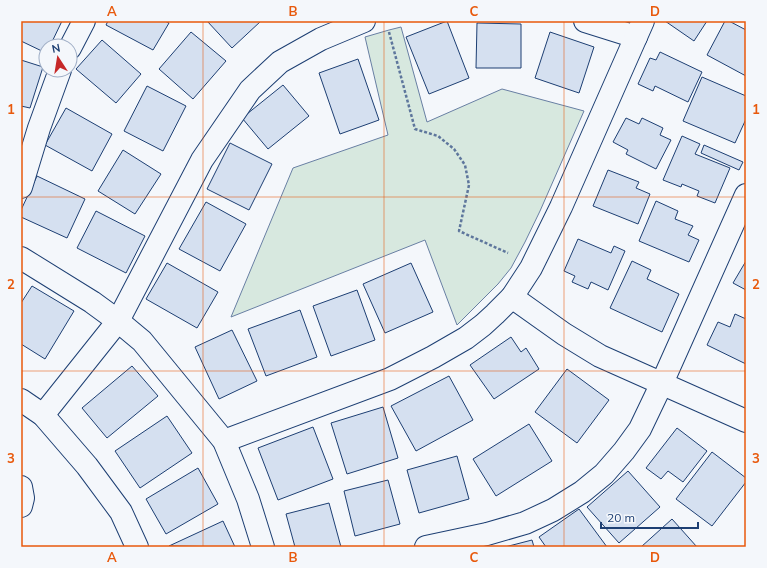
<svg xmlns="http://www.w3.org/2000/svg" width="767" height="568" font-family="Mulish,sans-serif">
	<rect width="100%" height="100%" fill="#f4f7fb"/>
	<!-- green -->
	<polygon fill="#d7e8df" stroke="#687fa3" points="401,27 427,122 502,89 584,111 540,211 525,242 511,268 498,284 457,325 425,240 231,317 293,168 388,135 365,37 389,30"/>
	<!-- building -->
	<g fill="#d5e0f0" stroke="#1d3f73">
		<polygon points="21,21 62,21 50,46 46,46 46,53 21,41"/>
		<polygon points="108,21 165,21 169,23 153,50 106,25"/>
		<polygon points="207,21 261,21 232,48"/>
		<polygon points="447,21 469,78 429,94 406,37"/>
		<polygon points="665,21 707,21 694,41"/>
		<polygon points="725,21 729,21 746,30 746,76 707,55"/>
		<polygon points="477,23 521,24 521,68 476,68"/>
		<polygon points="191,32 226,61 193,99 159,69"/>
		<polygon points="550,32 594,47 579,93 535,78"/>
		<polygon points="102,40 141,74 116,103 76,69"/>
		<polygon points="660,52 702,72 688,102 655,86 653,91 638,84 650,58 656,60"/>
		<polygon points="358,59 379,120 340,134 319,73"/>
		<polygon points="21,60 43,67 30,108 21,106"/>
		<polygon points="702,77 746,96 746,119 735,143 683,121"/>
		<polygon points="283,85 309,116 268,149 242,118"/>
		<polygon points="147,86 186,106 163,151 124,131"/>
		<polygon points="66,108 112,134 92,171 45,145"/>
		<polygon points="626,118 639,124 642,118 663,128 660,135 671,140 656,169 626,154 628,150 613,142"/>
		<polygon points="682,136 700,144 695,154 730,168 715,203 697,196 699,191 682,184 681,187 663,180"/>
		<polygon points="230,143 272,164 249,210 207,189"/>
		<polygon points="704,145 743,162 739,170 701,153"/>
		<polygon points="123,150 161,174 135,214 98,191"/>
		<polygon points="608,170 639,182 636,188 650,194 638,224 593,206"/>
		<polygon points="37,176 85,199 67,238 21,217 21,210"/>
		<polygon points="656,201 678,211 675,219 693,226 688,235 699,240 689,262 639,241"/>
		<polygon points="206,202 246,224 220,271 179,249"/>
		<polygon points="96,211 145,236 126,273 77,248"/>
		<polygon points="578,239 611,253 614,246 625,251 608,290 591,282 588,289 572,282 575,276 564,271"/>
		<polygon points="632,261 651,270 647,279 679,294 662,332 610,308"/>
		<polygon points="746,261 746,290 733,283"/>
		<polygon points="167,263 218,292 197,328 146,299"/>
		<polygon points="411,263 433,312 385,333 363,284"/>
		<polygon points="32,286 74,311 45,359 21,344 21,303"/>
		<polygon points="357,290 375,340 331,356 313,306"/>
		<polygon points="300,310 317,357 266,376 248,329"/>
		<polygon points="735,314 746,319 746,364 707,345 718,322 730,327"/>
		<polygon points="232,330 257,381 219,399 195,347"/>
		<polygon points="511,337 521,352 526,348 539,369 494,399 470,365"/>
		<polygon points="132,366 158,396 107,438 82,408"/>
		<polygon points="567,369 609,400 577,443 535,412"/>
		<polygon points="449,376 473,420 416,451 391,406"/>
		<polygon points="383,407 398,458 347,474 331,423"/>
		<polygon points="167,416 192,453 140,488 115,451"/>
		<polygon points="529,424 552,461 496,496 473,459"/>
		<polygon points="313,427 333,479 278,500 258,448"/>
		<polygon points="677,428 707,451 683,482 668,471 661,479 646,468"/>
		<polygon points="712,452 746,478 746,482 712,526 676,499"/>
		<polygon points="457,456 469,499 419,513 407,470"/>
		<polygon points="198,468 218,504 166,534 146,499"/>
		<polygon points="628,471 660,507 619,543 587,507"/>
		<polygon points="388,480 400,524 355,536 344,491"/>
		<polygon points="329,503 341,547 295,547 286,514"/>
		<polygon points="579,509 607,547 546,547 539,537"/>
		<polygon points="672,519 697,547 641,547"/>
		<polygon points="223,521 235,547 169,546"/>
		<polygon points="532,540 534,547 505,547"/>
	</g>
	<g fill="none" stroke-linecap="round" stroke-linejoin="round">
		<!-- minor casing -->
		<g stroke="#1d3f73" stroke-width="24">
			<g id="minor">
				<polyline points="585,21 636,37"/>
				<polyline points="70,48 84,21"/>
				<polyline points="21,187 39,128 60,70"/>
				<polyline points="21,258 92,302 118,321 142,341 224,441 248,499 263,547"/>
				<polyline points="512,297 564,334 600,356 746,421"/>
				<polyline points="21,400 43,415 87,466 121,512 137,547"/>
				<polyline points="43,415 118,321 202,160 250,90 280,62 321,39 364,21"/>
				<polyline points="224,441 390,379 433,357 466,338 483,325 495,314 512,297 531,268 561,207 643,21"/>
				<polyline points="21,487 23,498 21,506"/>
				<polyline points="426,547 487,534 525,523 553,510 582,492 604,474 624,451 640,429 662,383 746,195"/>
			</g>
		</g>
		<!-- path -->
		<polyline stroke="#5e769c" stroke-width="2.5" stroke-dasharray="3 2" stroke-linecap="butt" points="389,32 415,129 438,136 454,149 465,165 469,185 459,231 508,253"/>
		<!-- minor -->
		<use href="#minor" stroke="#f4f7fb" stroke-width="22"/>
	</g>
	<!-- grid -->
	<path fill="none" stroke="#e8590c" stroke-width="1" stroke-opacity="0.55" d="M203 21V547M384 21V547M564 21V547M21 197H746M21 371H746"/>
	<!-- border -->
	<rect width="767" height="568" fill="none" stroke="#f4f7fb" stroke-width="44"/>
	<!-- north arrow -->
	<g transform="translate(58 58) rotate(348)"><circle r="19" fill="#f4f7fb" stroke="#9eadc5"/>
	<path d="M0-3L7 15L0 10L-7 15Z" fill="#c62828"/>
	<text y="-6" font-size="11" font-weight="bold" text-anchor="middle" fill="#1d3f73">N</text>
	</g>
	<!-- scale -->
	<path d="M601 522v6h97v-6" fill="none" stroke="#1d3f73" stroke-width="2"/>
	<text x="607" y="522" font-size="12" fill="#1d3f73" stroke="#f4f7fb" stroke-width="3" paint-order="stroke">20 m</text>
	<rect x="22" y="22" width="723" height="524" fill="none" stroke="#e8590c" stroke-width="1.5"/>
	<g font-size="13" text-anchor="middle" font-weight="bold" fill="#e8590c">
		<text x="112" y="16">A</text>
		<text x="293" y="16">B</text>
		<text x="474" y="16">C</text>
		<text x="655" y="16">D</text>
		<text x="11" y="114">1</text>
		<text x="756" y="114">1</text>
		<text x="11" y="289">2</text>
		<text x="756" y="289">2</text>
		<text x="11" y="463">3</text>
		<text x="756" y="463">3</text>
		<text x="112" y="562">A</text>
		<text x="293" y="562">B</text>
		<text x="474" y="562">C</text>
		<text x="655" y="562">D</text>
	</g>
</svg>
